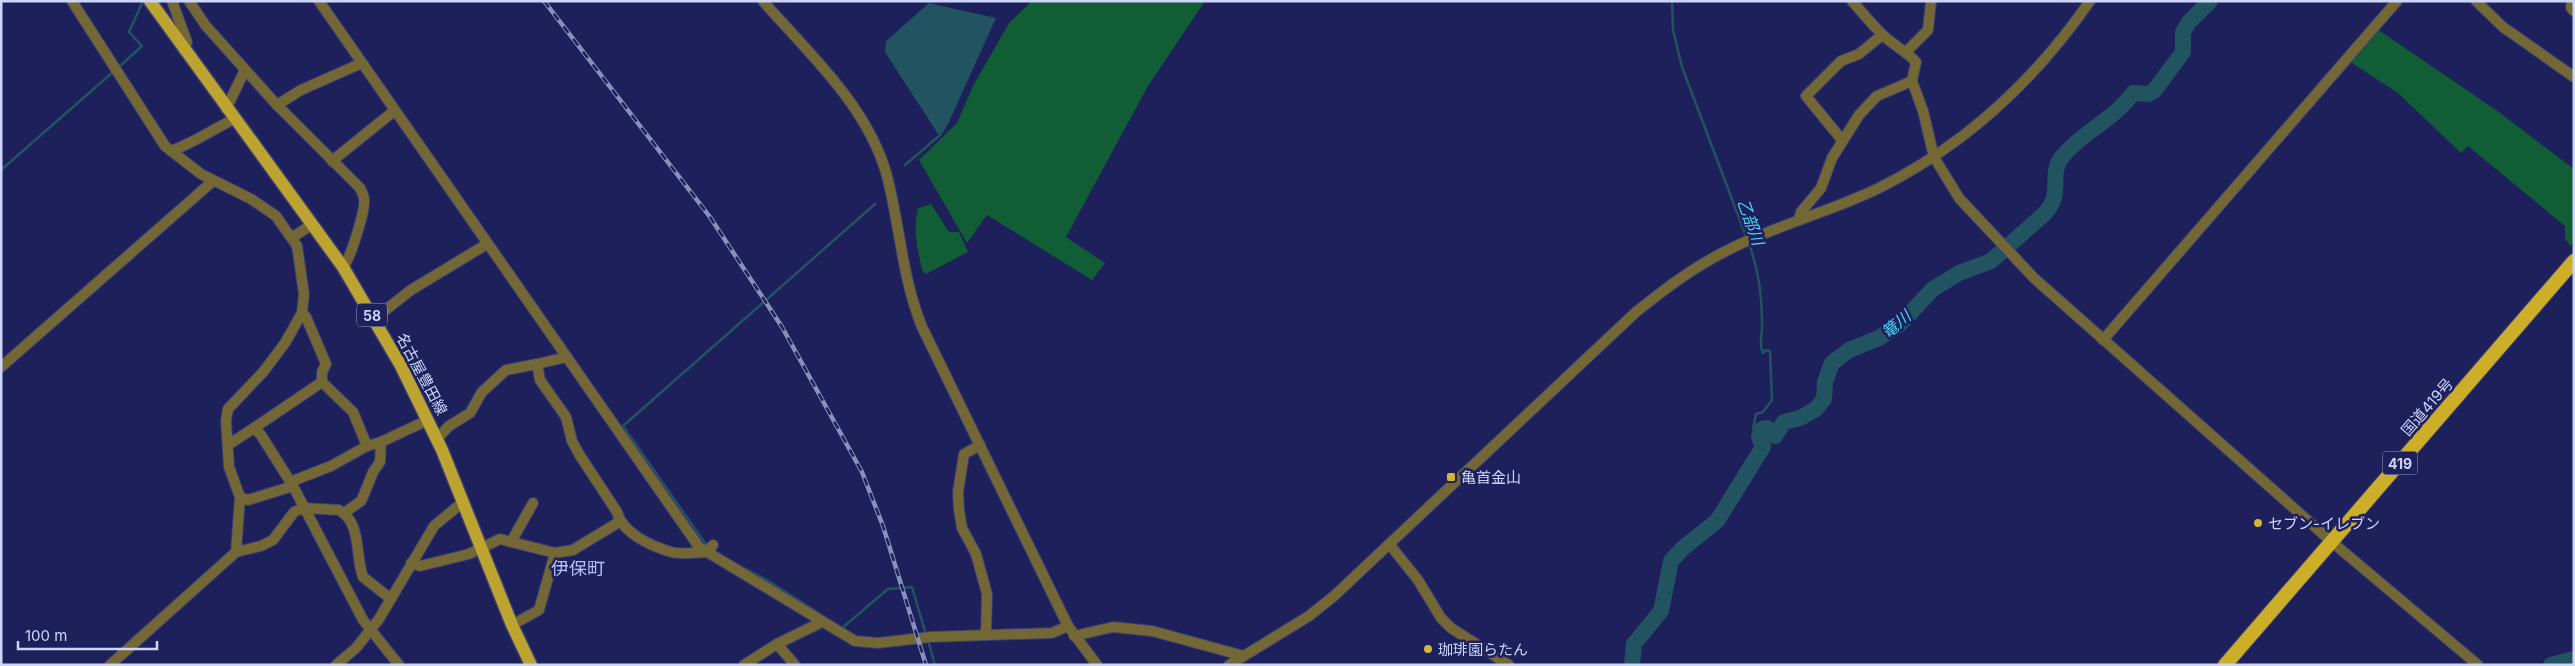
<svg xmlns="http://www.w3.org/2000/svg" width="2575" height="666" font-family="Inter,'Noto Sans JP',sans-serif">
	<rect width="100%" height="100%" fill="#1d205b"/>
	<!-- green -->
	<g fill="#115d36">
		<polygon points="1032,1 1205,1 1148,86 1066,237 1105,263 1092,280 987,215 967,243 919,160 957,123 973,86 1009,23"/>
		<polygon points="2377,29 2496,110 2574,169 2574,242 2570,246 2565,238 2565,226 2468,146 2461,153 2398,93 2349,61"/>
		<path d="M931 204 949 232H959L968 252 926 274 923 272C917 250 913 230 918 208Z"/>
	</g>
	<!-- water -->
	<polygon fill="#215460" points="929,3 996,18 948,124 938,134 885,52 886,41"/>
	<g fill="none" stroke-linecap="round" stroke-linejoin="round">
		<!-- stream -->
		<g stroke="#215460" stroke-width="2.5">
			<polyline points="1672,1 1673,30 1682,67 1747,239"/>
			<polyline points="119,67 142,46 129,32 143,1"/>
			<polyline points="905,165 939,136 945,127"/>
			<polyline points="1,170 113,72"/>
			<path d="M1749 244C1758 268 1762 297 1762 322 1763 333 1758 343 1763 353L1766 350 1770 351 1772 400 1763 412 1756 414 1753 429 1759 437"/>
			<polyline points="707,546 623,426 875,204"/>
			<polyline points="744,568 767,580 825,617"/>
			<polyline points="842,628 888,589 912,587 926,635"/>
			<polyline points="928,640 935,665"/>
		</g>
		<!-- river -->
		<g stroke="#215460" stroke-width="16">
			<path d="M1632 665 1634 644 1661 611 1671 561 1683 548 1717 521 1763 447 1759 437 1762 429 1767 428 1775 436 1784 422 1800 418 1816 409 1824 399 1825 382 1832 363 1849 350 1879 338 1899 325 1933 289 1959 273 1991 261 2042 216C2066 194 2047 176 2062 157 2082 132 2114 120 2133 93L2148 94 2154 91 2183 52V32L2189 22 2210 1"/>
			<polyline points="2551,665 2574,659"/>
		</g>
		<!-- minor casing -->
		<g stroke="#393d74" stroke-width="12">
			<g id="minor">
				<polyline points="72,1 165,146 201,174 251,199 276,216 297,246 304,294 302,313 285,343 264,371 228,409 226,421 229,467 240,497 236,552 110,665"/>
				<polyline points="172,1 187,42 184,50"/>
				<path d="M189 1 206 26 277 105 360 188C361 191 364 195 364 199 366 209 350 260 343 267"/>
				<polyline points="319,1 699,547 855,641 878,643 930,637 1052,633 1068,626"/>
				<path d="M1852 1C1863 13 1873 26 1885 37 1895 46 1906 51 1916 62L1912 81 1923 111 1934 157"/>
				<polyline points="2476,1 2503,27 2574,77"/>
				<polyline points="2572,1 2571,8 2574,11"/>
				<polyline points="1907,51 1928,30 1931,1"/>
				<polyline points="277,105 301,90 362,63"/>
				<polyline points="226,109 245,70"/>
				<polyline points="1842,140 1806,96 1841,61 1859,54 1882,35"/>
				<path d="M171 151C193 143 212 130 234 119"/>
				<polyline points="332,161 394,111"/>
				<polyline points="1799,220 1801,212 1821,188 1832,158 1859,115 1877,96 1912,81"/>
				<polyline points="293,237 311,225"/>
				<polyline points="374,319 411,290 487,244"/>
				<polyline points="2103,340 2397,1"/>
				<path d="M567 357 537 364 540 380 566 417 572 441 579 454 617 512C622 533 651 546 671 552 681 555 695 552 706 552L713 545"/>
				<polyline points="1,367 213,181"/>
				<polyline points="322,382 353,412 367,446"/>
				<polyline points="254,428 322,382 322,372 326,364 306,317 302,313"/>
				<polyline points="437,439 449,426 470,413 482,392 506,370 537,364"/>
				<polyline points="228,445 254,428 261,435 293,486 363,620 399,665"/>
				<polyline points="980,445 964,454 958,492 959,510 962,528 976,554 987,594 986,635"/>
				<polyline points="290,482 331,466 367,446 381,442 428,420"/>
				<polyline points="240,497 248,500 293,486"/>
				<polyline points="344,513 361,501 365,492 373,472 380,462 381,442"/>
				<polyline points="511,542 533,503"/>
				<polyline points="2332,542 2478,665"/>
				<polyline points="1390,545 1418,580 1441,618 1451,628 1509,665"/>
				<path d="M236 552 261 546 273 540 294 512 303 508 339 510C362 523 355 556 363 577L391 599"/>
				<polyline points="555,553 573,550 619,522"/>
				<polyline points="411,563 420,566 469,554 500,539 555,553 539,610 512,625"/>
				<polyline points="1074,636 1113,627 1152,631 1244,656"/>
				<polyline points="777,644 795,665"/>
				<polyline points="744,665 777,644 822,622"/>
			</g>
		</g>
		<!-- tertiary casing -->
		<g stroke="#393d74" stroke-width="12">
			<g id="tertiary">
				<path d="M763 1C809 54 868 106 887 176 900 226 902 278 922 327L1068 626 1097 665"/>
				<polyline points="1934,157 1959,198 2034,278 2332,542"/>
				<polyline points="336,665 356,648 379,619 434,526 463,502"/>
				<path d="M1229 665 1309 616 1334 596 1636 312C1666 288 1695 266 1730 249 1777 225 1829 212 1877 189 1964 146 2035 80 2090 1"/>
			</g>
		</g>
		<!-- primary casing -->
		<g stroke="#393d74" stroke-width="15">
			<polyline id="primary" points="150,1 343,267 401,366 442,450 512,625 531,665"/>
		</g>
		<!-- trunk casing -->
		<g stroke="#393d74" stroke-width="16">
			<polyline id="trunk" points="2225,665 2574,261"/>
		</g>
		<!-- minor -->
		<use href="#minor" stroke="#736735" stroke-width="10"/>
		<!-- tertiary -->
		<use href="#tertiary" stroke="#736735" stroke-width="10"/>
		<!-- primary -->
		<use href="#primary" stroke="#bda32f" stroke-width="12"/>
		<!-- trunk -->
		<use href="#trunk" stroke="#ccae29" stroke-width="14"/>
		<!-- rail casing -->
		<g stroke="#8a90bd" stroke-width="4.5">
			<polyline id="rail" points="544,1 710,217 782,327 862,472 883,526 926,665"/>
		</g>
		<!-- rail -->
		<use href="#rail" stroke="#1d205b" stroke-width="2.5" stroke-dasharray="8" stroke-linecap="butt"/>
	</g>
	<!-- markers -->
	<g fill="#d3b635" stroke="#1d205b" stroke-width="2">
		<rect x="1446" y="472" width="10" height="10" rx="2.5"/>
		<circle cx="2258" cy="523" r="5"/>
		<circle cx="1428" cy="649" r="5"/>
	</g>
	<g text-anchor="middle" dominant-baseline="central" stroke-width="5" stroke-linejoin="round" paint-order="stroke">
		<!-- shield labels -->
		<g fill="#1d205b" stroke="#989fca" stroke-width="1">
			<rect x="357" y="303.5" width="30" height="23" rx="4"/>
			<rect x="2382.5" y="451.5" width="35" height="23" rx="4"/>
		</g>
		<g font-size="14" font-weight="bold" fill="#cdd5fa">
			<text x="372" y="315">58</text>
			<text x="2400" y="463">419</text>
		</g>
		<!-- street labels -->
		<g font-size="15" fill="#cdd5fa" stroke="#1d205b">
			<text transform="translate(422 374) rotate(62)">名古屋豊田線</text>
			<text transform="translate(2427 407) rotate(-49)">国道419号</text>
		</g>
		<!-- poi labels -->
		<g font-size="15" fill="#cdd5fa" stroke="#1d205b" text-anchor="start">
			<text x="1461" y="477">亀首金山</text>
			<text x="2268" y="523">セブン-イレブン</text>
			<text x="1438" y="649">珈琲園らたん</text>
		</g>
		<!-- water labels -->
		<g font-size="16" font-style="italic" fill="#4ad9f8" stroke="#1d205b">
			<text transform="translate(1751 222) rotate(70)">乙部川</text>
			<text transform="translate(1896 324) rotate(-40)">篭川</text>
		</g>
		<!-- quarter labels -->
		<g font-size="18" fill="#b4c0fa" stroke="#1d205b">
			<text x="578" y="568">伊保町</text>
		</g>
	</g>
	<!-- border -->
	<rect width="2575" height="666" fill="none" stroke="#cdd5fa" stroke-width="5"/>
	<!-- scale -->
	<path d="M18 641v8h139v-8" fill="none" stroke="#cdd5fa" stroke-width="2.5"/>
	<text x="25" y="641" font-size="15" fill="#cdd5fa" stroke="#1d205b" stroke-width="4" paint-order="stroke">100 m</text>
</svg>
